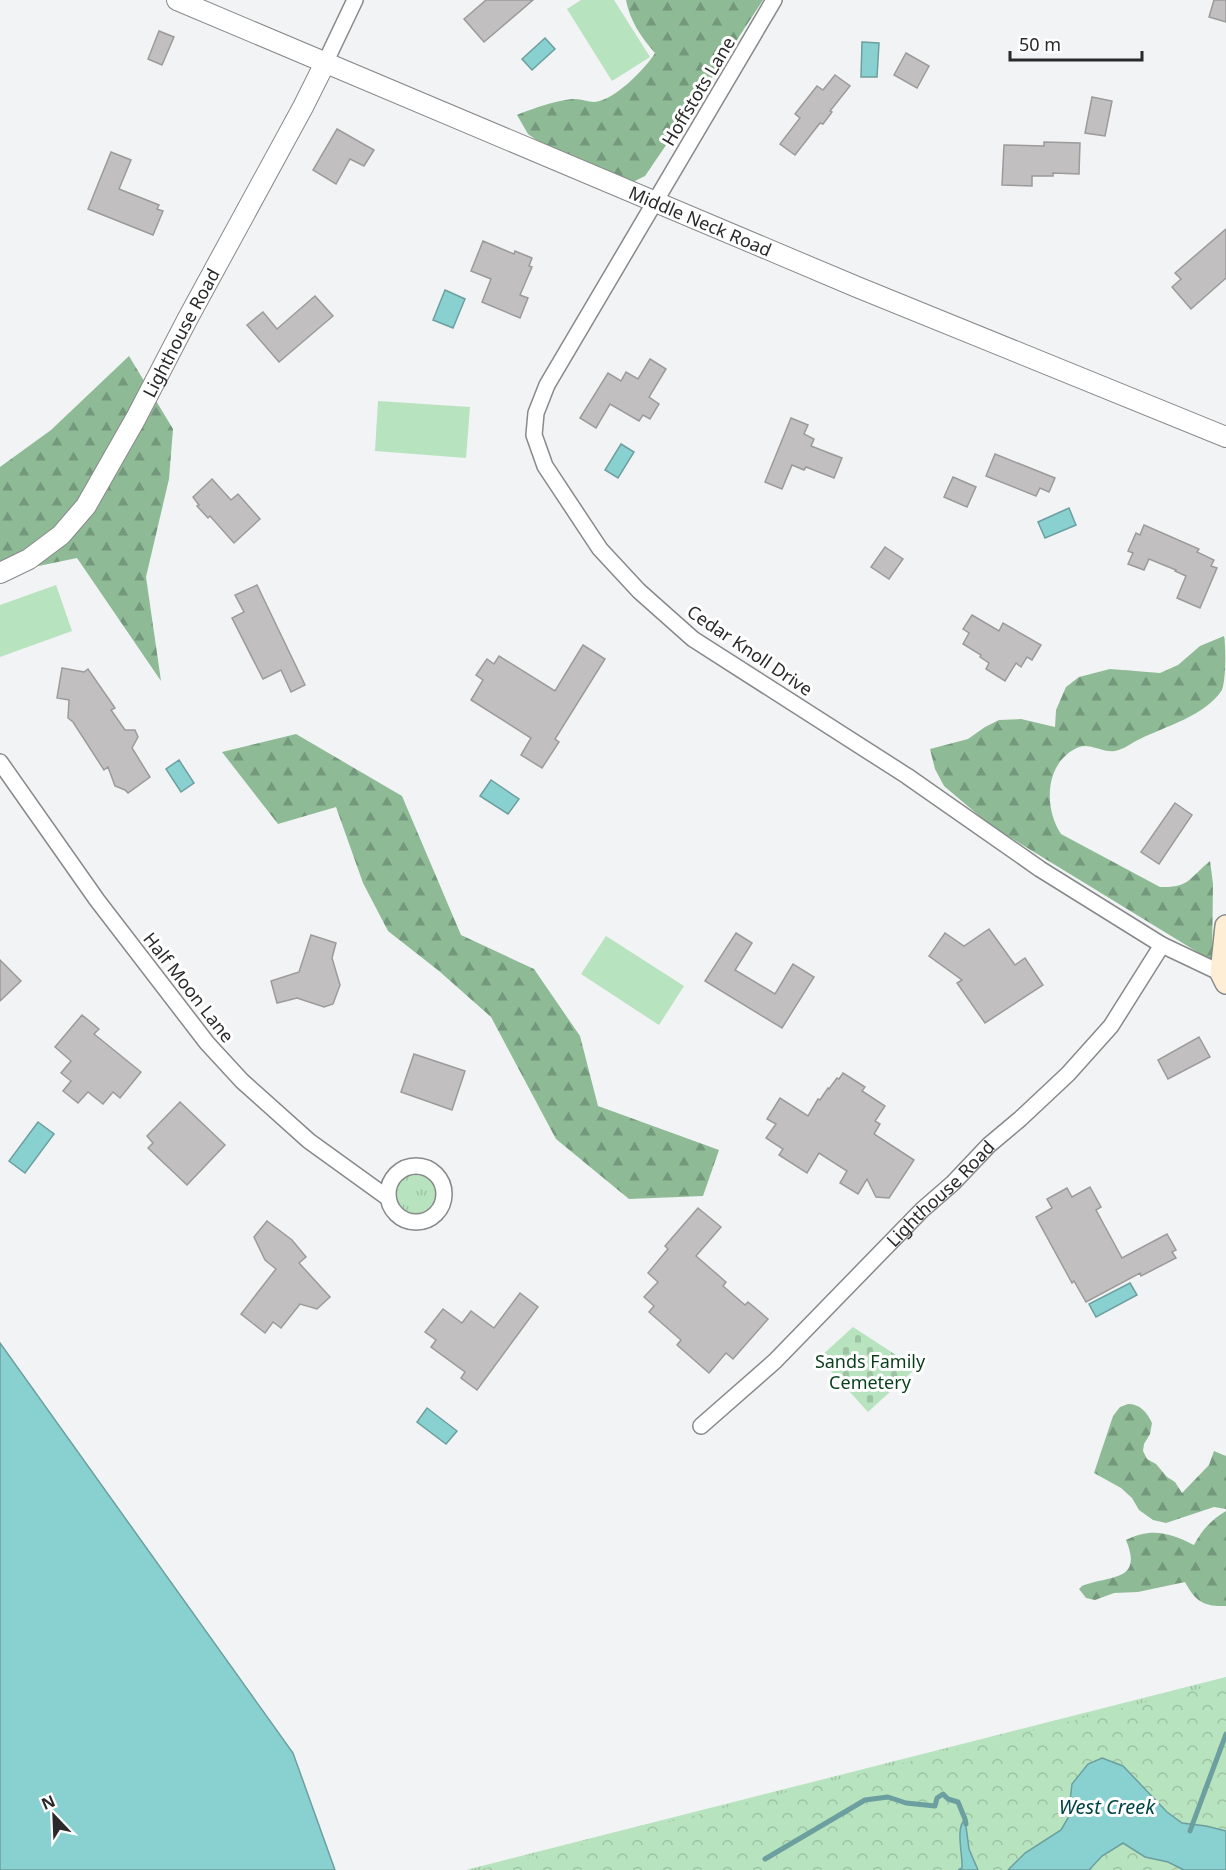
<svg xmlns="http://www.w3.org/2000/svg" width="1226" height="1870" font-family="'Noto Sans',sans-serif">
	<defs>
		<pattern id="grass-tufts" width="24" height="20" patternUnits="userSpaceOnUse" patternTransform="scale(1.5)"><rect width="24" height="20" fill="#b7e3be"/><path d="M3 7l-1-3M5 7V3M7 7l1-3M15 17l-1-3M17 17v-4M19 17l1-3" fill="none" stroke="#9ec3a3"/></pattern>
		<pattern id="forest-firs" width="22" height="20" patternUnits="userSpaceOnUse" patternTransform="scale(1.5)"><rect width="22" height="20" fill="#8ebb96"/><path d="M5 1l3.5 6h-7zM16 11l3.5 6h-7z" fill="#74987b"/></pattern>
		<pattern id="cemetery-stones" width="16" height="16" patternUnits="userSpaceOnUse" patternTransform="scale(1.5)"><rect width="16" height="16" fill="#b7e3be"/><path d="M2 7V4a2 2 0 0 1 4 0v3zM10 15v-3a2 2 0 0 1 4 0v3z" fill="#9ec3a3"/></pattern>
		<pattern id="park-crowns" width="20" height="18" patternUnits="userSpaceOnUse" patternTransform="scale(1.5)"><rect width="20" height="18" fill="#b7e3be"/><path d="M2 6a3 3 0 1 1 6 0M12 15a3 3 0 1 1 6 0" fill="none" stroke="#9ec3a3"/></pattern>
	</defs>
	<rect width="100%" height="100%" fill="#f2f3f5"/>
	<!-- grass -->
	<g fill="url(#grass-tufts)">
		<circle cx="416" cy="1194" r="22"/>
		<polygon points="1226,1677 1226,1704 668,1870 466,1870"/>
	</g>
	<!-- forest -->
	<g fill="url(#forest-firs)">
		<path d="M626 0H763L716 72 645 176 631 183 549 149 528 134 517 115C531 109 560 99 575 99 582 99 588 102 594 102 614 101 645 69 655 53 641 37 630 21 626 0Z"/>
		<polygon points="129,356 173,429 169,479 146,577 161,681 77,558 0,574 0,467 51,430"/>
		<path d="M1224 636C1226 648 1226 679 1222 690 1205 716 1166 726 1140 739 1131 743 1125 749 1115 751 1103 753 1090 743 1079 747 1045 761 1043 807 1061 834L1160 887C1190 888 1189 878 1210 861L1213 884 1212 961 990 825 944 786 935 769 930 749 968 739 985 727 999 720 1021 719 1055 727 1056 710 1066 687 1079 677 1110 669 1160 673 1178 665 1200 646Z"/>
		<polygon points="296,734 402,796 461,935 534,969 580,1036 598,1106 719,1150 703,1196 629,1199 556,1139 491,1017 439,971 388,931 363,883 336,807 278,824 222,752"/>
		<path d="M1128 1404C1140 1404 1147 1412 1152 1423L1150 1434 1144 1444 1143 1451 1147 1459 1156 1464 1167 1477 1175 1482 1182 1493 1209 1465 1214 1451 1226 1456V1509L1214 1507 1166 1523 1153 1520 1139 1510 1132 1498 1121 1488 1094 1473 1113 1416 1120 1407Z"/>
		<path d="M1226 1511V1606C1204 1607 1195 1601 1185 1582L1138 1592 1114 1593 1095 1600 1086 1598 1079 1589 1082 1586C1108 1575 1144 1583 1126 1540 1151 1527 1171 1533 1194 1545 1202 1530 1211 1520 1226 1511Z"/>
	</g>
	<!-- cemetery -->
	<polygon fill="url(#cemetery-stones)" points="853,1327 916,1368 868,1412 819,1358"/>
	<!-- park -->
	<polygon fill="url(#park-crowns)" points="1226,1682 1226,1870 478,1870"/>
	<!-- pitch -->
	<g fill="#b7e3be">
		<polygon points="581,0 614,0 650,57 612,81 567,9"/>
		<polygon points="378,401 470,407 466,458 375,451"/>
		<polygon points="56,585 72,631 0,657 0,605"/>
		<polygon points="606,936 684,986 659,1025 581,974"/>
	</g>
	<!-- water -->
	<g fill="#89d1d1" stroke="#6c9f9f" stroke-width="1.5">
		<polygon points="545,38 555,49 532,70 522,59"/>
		<polygon points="862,42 879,43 877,77 861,77"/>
		<polygon points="445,290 465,299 453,328 433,320"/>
		<polygon points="621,444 634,452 618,478 605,470"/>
		<polygon points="1069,508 1076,525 1045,538 1038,522"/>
		<polygon points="179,760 194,783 181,792 166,769"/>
		<polygon points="491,780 519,799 508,814 480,796"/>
		<polygon points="38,1122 54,1134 25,1173 9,1161"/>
		<polygon points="1130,1283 1137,1295 1096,1317 1089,1304"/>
		<polygon points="0,1343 293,1753 335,1870 0,1870"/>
		<polygon points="427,1408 457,1431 446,1444 417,1422"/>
		<polygon points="1102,1758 1123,1766 1167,1812 1182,1823 1206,1826 1226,1831 1226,1870 1184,1870 1168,1862 1145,1857 1123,1843 1102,1856 1089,1870 1008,1870 1025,1853 1061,1830 1068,1818 1072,1784 1088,1764"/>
		<path d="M965 1819 969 1849 978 1870H958L962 1868C963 1854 955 1829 965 1819Z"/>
	</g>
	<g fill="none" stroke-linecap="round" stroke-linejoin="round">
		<!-- stream -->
		<g stroke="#6c9f9f" stroke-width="5">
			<polyline points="1190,1831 1226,1734"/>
			<polyline points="765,1859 865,1800 888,1797 906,1803 935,1806 937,1798 943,1794 948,1799 958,1802 965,1819 966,1824"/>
		</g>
	</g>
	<!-- building -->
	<g fill="#c1bfbf" stroke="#9c9b9a" stroke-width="1.5">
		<polygon points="486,0 533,0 484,42 464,19"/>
		<polygon points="1214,0 1226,0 1226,22 1209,17"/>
		<polygon points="159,31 174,37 162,65 148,59"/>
		<polygon points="906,53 929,66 917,88 894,75"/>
		<polygon points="835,75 850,86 830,111 832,112 823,124 820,123 795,155 780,144 800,118 795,114 817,86 823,90"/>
		<polygon points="1092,97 1112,101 1105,136 1085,133"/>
		<polygon points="337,129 374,150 364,166 350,159 336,184 313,170"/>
		<polygon points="1044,142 1080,143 1079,174 1053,173 1053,176 1032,176 1032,186 1002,185 1004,145 1044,146"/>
		<polygon points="111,152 131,160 119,189 159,205 157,209 163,211 153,235 88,209"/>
		<polygon points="1226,229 1226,278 1191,309 1172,287 1181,279 1175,273"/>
		<polygon points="483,241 514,254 515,251 532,258 529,266 532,267 520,295 528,298 520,318 482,302 491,279 471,271"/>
		<polygon points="315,296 333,316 279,362 247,325 263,312 277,329"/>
		<polygon points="650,359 666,369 649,397 659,404 650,419 643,415 639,421 610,404 596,428 580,418 608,373 621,381 626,372 638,379"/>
		<polygon points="791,418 808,425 804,434 814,439 811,446 842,458 834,478 806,467 804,470 792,465 782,489 765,482"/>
		<polygon points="995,454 1055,478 1049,492 1040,488 1036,496 986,476"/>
		<polygon points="953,477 976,487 967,507 944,497"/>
		<polygon points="212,479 231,500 238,494 260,519 234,543 210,516 208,518 197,506 199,505 193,497"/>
		<polygon points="1144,525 1199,549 1197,552 1214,560 1211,566 1217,568 1200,608 1177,598 1186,576 1175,571 1176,570 1149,559 1144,570 1128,564 1133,553 1128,551 1136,533 1140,535"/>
		<polygon points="885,547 903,559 889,579 871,567"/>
		<polygon points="257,585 305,685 291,692 281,670 263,679 232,618 244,612 235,595"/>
		<polygon points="972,615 999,631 1003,623 1041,645 1032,660 1027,657 1021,667 1016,663 1005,681 986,669 989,663 980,657 981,655 963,644 969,633 963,629"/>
		<polygon points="583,645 605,659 555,739 559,742 542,768 521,755 531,738 471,700 483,680 476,675 487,659 494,664 499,656 555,691"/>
		<polygon points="62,668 84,672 88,669 115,708 111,710 125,730 135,730 138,737 132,748 150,777 128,793 125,790 115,786 108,767 104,770 73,722 68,718 69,700 57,698"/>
		<polygon points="1175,803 1192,815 1159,864 1141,852"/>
		<polygon points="989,929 1015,965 1025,958 1043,985 985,1023 957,983 962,980 929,956 945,933 964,946"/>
		<polygon points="736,933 752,943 735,970 775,994 793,964 814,977 782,1028 705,981"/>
		<polygon points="311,935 336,943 332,958 340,985 333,1004 324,1007 297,998 277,1003 271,981 299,972"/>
		<polygon points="0,960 21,981 0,1001"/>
		<polygon points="82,1015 99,1029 94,1034 141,1072 120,1098 113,1092 103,1104 88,1092 78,1103 63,1091 71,1081 61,1073 71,1061 55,1047"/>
		<polygon points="1199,1037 1210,1057 1168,1079 1158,1060"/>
		<polygon points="414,1054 465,1071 452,1110 401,1092"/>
		<polygon points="843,1073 865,1087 862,1091 885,1106 875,1121 880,1124 874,1134 914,1160 889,1198 876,1197 867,1179 858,1194 840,1183 847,1171 819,1153 807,1173 779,1155 783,1149 766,1138 776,1124 767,1119 780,1098 808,1116 818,1099 820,1100 828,1088 829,1089 837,1078 839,1079"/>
		<polygon points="180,1102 225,1145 187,1185 148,1148 153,1143 147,1136"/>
		<polygon points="1090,1187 1101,1207 1096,1210 1122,1258 1167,1234 1176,1250 1172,1252 1176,1258 1141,1276 1140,1273 1086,1302 1074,1281 1072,1283 1036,1217 1052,1208 1047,1199 1067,1188 1072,1197"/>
		<polygon points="698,1208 721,1227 696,1256 726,1282 723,1286 745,1305 748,1302 768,1319 733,1359 726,1353 709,1373 677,1345 681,1340 649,1312 654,1306 644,1297 658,1282 648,1273 668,1249 665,1246"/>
		<polygon points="267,1221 292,1240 306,1257 299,1263 330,1297 317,1309 300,1304 281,1328 273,1322 265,1333 241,1314 276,1269 265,1260 254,1237"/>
		<polygon points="520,1293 538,1307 477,1390 461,1378 465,1372 431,1347 436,1340 425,1332 443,1309 462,1323 471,1311 494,1328"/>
	</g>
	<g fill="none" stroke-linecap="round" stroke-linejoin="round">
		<!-- minor casing -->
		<g stroke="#88898a" stroke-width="18">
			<g id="minor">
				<polyline points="774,0 547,385 536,413 534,435 545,466 600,549 639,591 693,639 907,776 1040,869 1162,945 1221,973"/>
				<polyline points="325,63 355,0"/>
				<polyline points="0,762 97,900 207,1043 242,1081 309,1141 388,1198"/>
				<circle cx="416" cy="1194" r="28"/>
				<path id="s1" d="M701 1426 775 1361 922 1210 953 1183 989 1145 1020 1119 1068 1074 1111 1026 1162 945"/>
			</g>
		</g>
		<!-- tertiary casing -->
		<g stroke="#88898a" stroke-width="22">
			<g id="tertiary">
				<path id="s2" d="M177 0 857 287 1226 437"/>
				<path id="s3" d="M0 573 29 559 61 535 86 506 136 418 188 318 303 107 325 63"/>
			</g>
		</g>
		<!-- secondary casing -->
		<g stroke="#88898a" stroke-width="24">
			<polyline id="secondary" points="1226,926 1221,973 1226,983"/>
		</g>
		<!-- minor -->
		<use href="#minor" stroke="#fff" stroke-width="15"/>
		<!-- tertiary -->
		<use href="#tertiary" stroke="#fff" stroke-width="20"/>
		<!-- secondary -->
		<use href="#secondary" stroke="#fdeed5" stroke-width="21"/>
	</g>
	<g text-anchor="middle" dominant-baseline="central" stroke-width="6" stroke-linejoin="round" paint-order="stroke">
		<!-- street labels -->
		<g font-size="18" fill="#2a2a2b" stroke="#fff">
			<text transform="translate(698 91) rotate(-59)">Hoffstots Lane</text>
			<text stroke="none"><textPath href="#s2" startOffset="568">Middle Neck Road</textPath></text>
			<text stroke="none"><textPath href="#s3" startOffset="308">Lighthouse Road</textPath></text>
			<text transform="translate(750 650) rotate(34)">Cedar Knoll Drive</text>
			<text transform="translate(189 987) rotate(52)">Half Moon Lane</text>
			<text stroke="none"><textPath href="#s1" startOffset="334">Lighthouse Road</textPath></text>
		</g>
		<!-- park labels -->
		<g font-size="18" fill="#093e1b" stroke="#fff">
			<text x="870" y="1361">Sands Family<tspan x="870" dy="21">Cemetery</tspan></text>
		</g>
		<!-- water labels -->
		<g font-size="20" font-style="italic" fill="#004545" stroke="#fff">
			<text x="1107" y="1806">West Creek</text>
		</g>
	</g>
	<!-- north arrow -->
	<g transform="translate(54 1816) rotate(337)" stroke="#ffffff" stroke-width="4.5" paint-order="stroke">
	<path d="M0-4.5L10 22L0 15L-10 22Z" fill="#2a2a2b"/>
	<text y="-9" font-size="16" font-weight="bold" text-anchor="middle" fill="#2a2a2b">N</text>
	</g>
	<!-- scale -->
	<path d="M1010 51v9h132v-9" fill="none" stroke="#2a2a2b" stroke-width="3"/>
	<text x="1019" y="51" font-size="18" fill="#2a2a2b" stroke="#ffffff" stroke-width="4.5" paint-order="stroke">50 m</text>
</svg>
